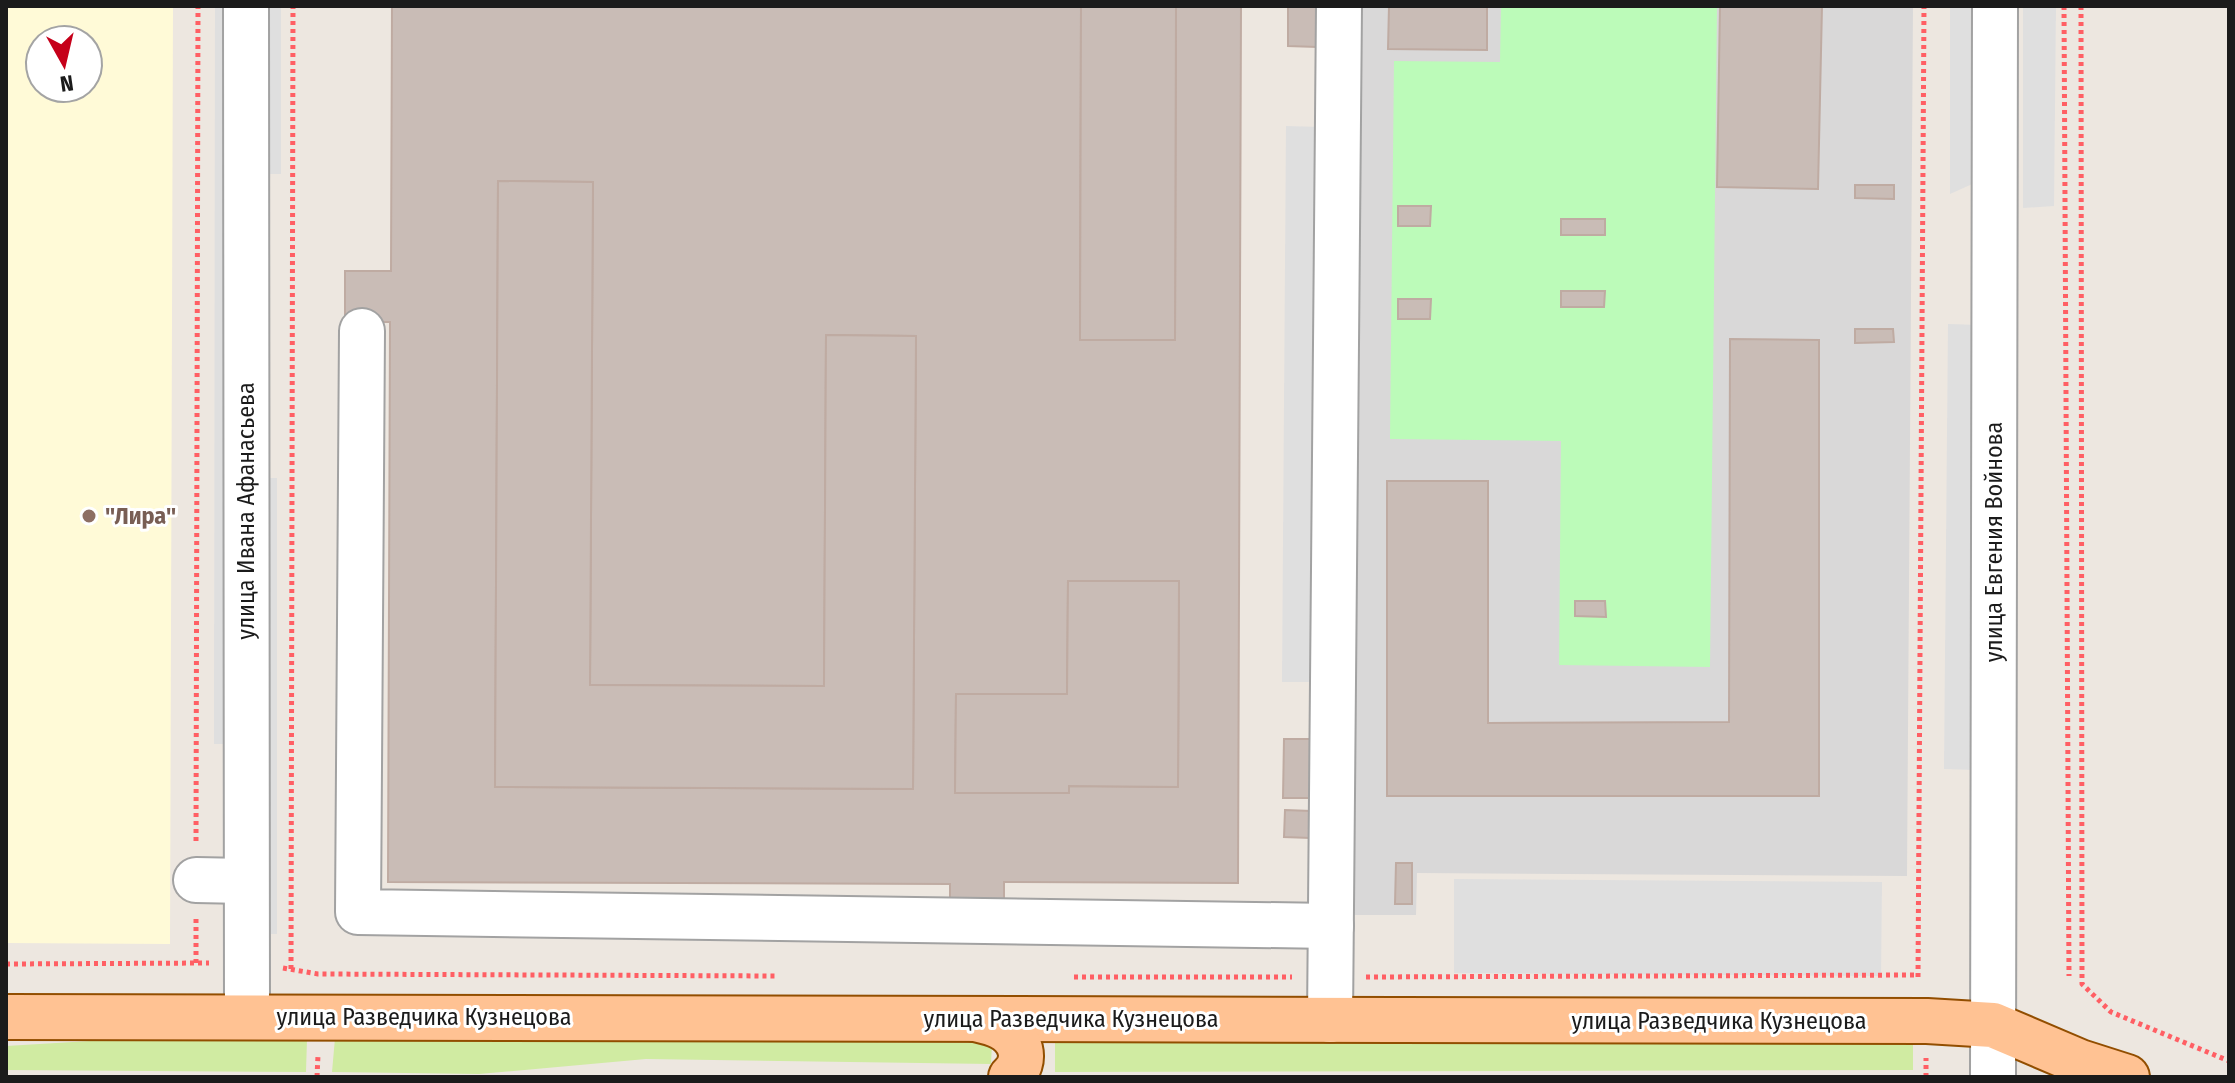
<svg xmlns="http://www.w3.org/2000/svg" width="2235" height="1083" font-family="'Fira Sans Condensed',sans-serif">
	<rect width="100%" height="100%" fill="#ede7e0"/>
	<!-- residential -->
	<polygon fill="#d9d8d8" points="1349,6 1913,6 1907,876 1417,873 1416,915 1343,915"/>
	<!-- education -->
	<path fill="#fffad7" fill-rule="evenodd" d="M6 6H173L170 944 6 943ZM40 40H88V88H40Z"/>
	<!-- grass -->
	<g fill="#d0eba2">
		<polygon points="335,1038 992,1043 991,1064 646,1059 479,1074 332,1072"/>
		<polygon points="123,1039 307,1039 306,1072 6,1070 6,1046"/>
		<polygon points="1913,1040 1913,1070 1055,1072 1055,1041"/>
	</g>
	<!-- park -->
	<polygon fill="#bcfbb9" points="1501,6 1717,6 1710,667 1559,665 1561,441 1390,439 1394,61 1500,62"/>
	<!-- parking -->
	<g fill="#dfdfdf">
		<polygon points="215,6 230,6 230,744 214,744"/>
		<polygon points="265,6 281,6 281,174 264,174"/>
		<polygon points="1950,6 1979,6 1979,181 1950,194"/>
		<polygon points="2023,6 2056,6 2054,206 2023,208"/>
		<polygon points="1286,126 1320,127 1317,682 1282,682"/>
		<polygon points="1948,324 1980,325 1975,770 1944,769"/>
		<rect x="263" y="478" width="14" height="456"/>
		<polygon points="1454,879 1882,882 1881,976 1454,973"/>
	</g>
	<!-- building -->
	<g fill="#c9bcb6" stroke="#bfaba2" stroke-width="2" fill-rule="evenodd">
		<path d="M392 6H1081L1080 340H1175L1176 6H1241L1238 883 1004 882V899H950V884L388 882 390 322H345V271H391ZM498 181 593 182 590 685 824 686 826 335 916 336 913 789 495 787ZM1068 581H1179L1178 787 1069 786V793H955L956 694H1067Z"/>
		<polygon points="1081,6 1176,6 1175,340 1080,340"/>
		<polygon points="1288,6 1318,6 1317,47 1288,46"/>
		<polygon points="1389,6 1487,6 1487,50 1388,49"/>
		<polygon points="1720,6 1822,6 1818,189 1717,187"/>
		<polygon points="498,181 593,182 590,685 824,686 826,335 916,336 913,789 495,787"/>
		<polygon points="1855,185 1894,185 1894,199 1855,198"/>
		<polygon points="1398,206 1431,206 1430,226 1398,226"/>
		<rect x="1561" y="219" width="44" height="16"/>
		<polygon points="1561,291 1605,291 1604,307 1561,307"/>
		<polygon points="1398,299 1431,299 1430,319 1398,319"/>
		<polygon points="1855,329 1893,329 1894,342 1855,343"/>
		<polygon points="1730,339 1819,340 1819,796 1387,796 1387,481 1488,481 1488,723 1729,722"/>
		<polygon points="1068,581 1179,581 1178,787 1069,786 1069,793 955,793 956,694 1067,694"/>
		<polygon points="1575,601 1605,601 1606,617 1575,616"/>
		<polygon points="1284,739 1313,739 1311,798 1283,798"/>
		<polygon points="1285,810 1311,811 1310,838 1284,837"/>
		<polygon points="1396,863 1412,863 1412,904 1395,904"/>
	</g>
	<g fill="none" stroke-linecap="round" stroke-linejoin="round">
		<!-- minor casing -->
		<g stroke="#a2a2a2" stroke-width="48">
			<g id="minor">
				<polyline points="246,6 247,1016"/>
				<polyline points="362,331 358,912 1331,926"/>
				<polyline points="196,880 245,881"/>
				<polyline points="1330,1020 1339,6"/>
				<polyline points="1993,1077 1995,6"/>
			</g>
		</g>
		<!-- major casing -->
		<g stroke="#924e00" stroke-width="48">
			<g id="major">
				<polyline points="6,1017 1927,1021 1993,1025 2080,1062 2127,1077"/>
				<path d="M975 1019C983 1021 993 1023 1001 1027 1021 1037 1029 1061 1011 1077"/>
			</g>
		</g>
		<!-- path -->
		<g stroke="#ff5f64" stroke-width="5" stroke-dasharray="4 4" stroke-linecap="butt">
			<polyline points="2064,6 2069,976"/>
			<polyline points="2081,6 2082,984 2111,1012 2229,1061"/>
			<polyline points="196,841 198,6"/>
			<polyline points="196,963 196,919"/>
			<polyline points="6,964 209,963"/>
			<polyline points="283,968 318,974 776,976"/>
			<polyline points="291,969 293,6"/>
			<polyline points="1074,977 1292,977"/>
			<polyline points="1366,977 1917,975"/>
			<polyline points="1918,977 1924,6"/>
			<polyline points="317,1077 318,1055"/>
			<polyline points="1926,1077 1926,1058"/>
		</g>
		<!-- minor -->
		<use href="#minor" stroke="#fff" stroke-width="44"/>
		<!-- major -->
		<use href="#major" stroke="#ffc293" stroke-width="44"/>
	</g>
	<!-- markers -->
	<circle fill="#8d6e63" stroke="#fff" stroke-width="3" cx="89" cy="516" r="8"/>
	<g text-anchor="middle" dominant-baseline="central" stroke-width="6" stroke-linejoin="round" paint-order="stroke">
		<!-- street labels -->
		<g font-size="24" fill="#1b1b1b" stroke="#fff">
			<text transform="translate(246 511) rotate(-90)">улица Ивана Афанасьева</text>
			<text transform="translate(1994 542) rotate(-90)">улица Евгения Войнова</text>
			<text x="424" y="1017">улица Разведчика Кузнецова</text>
			<text x="1071" y="1019">улица Разведчика Кузнецова</text>
			<text x="1719" y="1021">улица Разведчика Кузнецова</text>
		</g>
		<!-- education labels -->
		<g font-size="24" font-weight="bold" fill="#785e54" stroke="#fff" text-anchor="start">
			<text x="105" y="516">"Лира"</text>
		</g>
	</g>
	<!-- border -->
	<rect width="2235" height="1083" fill="none" stroke="#1b1b1b" stroke-width="16"/>
	<!-- north arrow -->
	<g transform="translate(64 64) rotate(172)"><circle r="38" fill="#ffffff" stroke="#a4a4a4" stroke-width="2"/>
	<path d="M0-6L14 30L0 20L-14 30Z" fill="#c6001a"/>
	<text y="-12" font-size="22" font-weight="bold" text-anchor="middle" fill="#1b1b1b">N</text>
	</g>
</svg>
